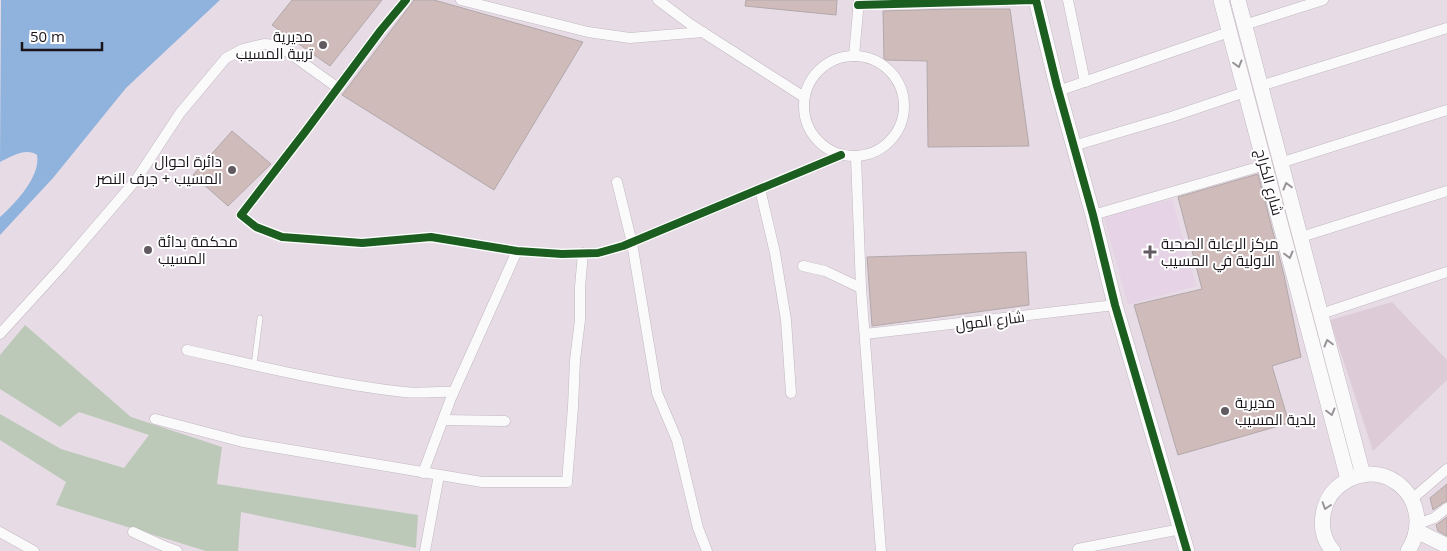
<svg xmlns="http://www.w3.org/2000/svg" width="1447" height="551" font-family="'Open Sans',Cairo,sans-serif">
	<rect width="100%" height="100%" fill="#e7dce6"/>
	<!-- industrial -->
	<polygon fill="#ddccd8" points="1392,302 1447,360 1447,380 1373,451 1330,320"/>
	<!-- built -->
	<polygon fill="#e6d3e5" points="1172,199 1196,286 1128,305 1104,217"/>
	<!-- green -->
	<polygon fill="#bcc9b9" points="25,325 131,417 222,447 217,484 418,515 416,548 241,512 238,551 206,551 56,505 66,482 0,440 0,414 61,449 124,468 149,435 79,412 60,427 0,389 0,355"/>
	<!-- water -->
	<path fill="#90b3de" d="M1 0H220L126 88 53 178 0 235V217C15 204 41 176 37 155 26 147 10 157 0 162Z"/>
	<!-- building -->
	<g fill="#cfbbb9" stroke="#b2a8ab">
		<polygon points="292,0 382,0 330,66 272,25"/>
		<polygon points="414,0 434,0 583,42 494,190 342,95"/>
		<polygon points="746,0 837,0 836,15 745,6"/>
		<polygon points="953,9 1010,9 1029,146 928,147 927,61 884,60 883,11"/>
		<polygon points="232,131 271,164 228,206 193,175"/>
		<polygon points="1258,174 1284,275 1301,357 1272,366 1289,423 1178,455 1134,305 1202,289 1178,197"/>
		<polygon points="1026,252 1029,305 872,326 867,257"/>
		<polygon points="1447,484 1447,501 1443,503 1433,510 1430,498"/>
		<polygon points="1447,517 1447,536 1438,531 1436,525"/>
	</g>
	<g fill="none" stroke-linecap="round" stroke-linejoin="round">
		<!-- lane casing -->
		<g stroke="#c1b8c0" stroke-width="6">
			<polyline id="lane" points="254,365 260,318"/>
		</g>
		<!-- street casing -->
		<g stroke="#c1b8c0" stroke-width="11">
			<g id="street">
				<polyline points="406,0 381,30 305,132 241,215 256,227 282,237 362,243 431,237 517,251 562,254 598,253 623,246 841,155"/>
				<polyline points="461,0 588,32 630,38 703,32"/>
				<polyline points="658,0 690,24 804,97"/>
				<polyline points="1068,0 1085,82"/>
				<polyline points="858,5 1036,0"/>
				<polyline points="1244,25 1323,0"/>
				<circle cx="854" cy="106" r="50"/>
				<polyline points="854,56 859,0"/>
				<polyline points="1260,86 1447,28"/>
				<polyline points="1058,91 1229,32"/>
				<polyline points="1073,146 1171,117 1245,92"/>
				<polyline points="856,157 861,288 881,551"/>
				<polyline points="1280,163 1447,110"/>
				<polyline points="617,182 632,243 657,393 677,440 698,528 707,551"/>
				<polyline points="760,189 775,253 786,320 791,393"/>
				<polyline points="1093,215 1265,165"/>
				<polyline points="1301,237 1447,191"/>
				<polyline points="803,266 825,271 861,288"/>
				<polyline points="1321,314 1447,272"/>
				<polyline points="0,334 62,266 136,180 180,113 226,58 243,49 264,44 278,45 338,88"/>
				<polyline points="865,334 1115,305"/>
				<path d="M187 350C259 366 331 384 404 392 420 394 437 391 453 392"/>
				<polyline points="155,419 243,442 482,482 567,482 573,407 575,360 580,320 580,287 583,253"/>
				<polyline points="443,420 505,421"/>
				<polyline points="423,473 451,398 517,251"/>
				<polyline points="1412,499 1447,469"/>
				<polyline points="1418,524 1434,518 1447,508"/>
				<polyline points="0,532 34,551"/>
				<polyline points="133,532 166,547 177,551"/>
				<polyline points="1078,549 1181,529"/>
				<polyline points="425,551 439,475"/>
			</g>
		</g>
		<!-- secondary casing -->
		<g stroke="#c1b8c0" stroke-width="16">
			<g id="secondary">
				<polyline points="1036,0 1057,86 1093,215 1115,305 1187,551"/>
				<polyline points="1221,0 1348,479"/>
				<polyline points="1238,0 1363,475"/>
				<polyline points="1417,531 1447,546"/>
				<path d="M1333 551C1324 541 1321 528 1323 515 1325 502 1332 490 1343 483 1387 453 1438 504 1408 551"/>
			</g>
		</g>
		<!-- lane -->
		<use href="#lane" stroke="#fbfafb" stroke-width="5"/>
		<!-- street -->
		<use href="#street" stroke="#fbfafb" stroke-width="10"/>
		<!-- secondary -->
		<use href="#secondary" stroke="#fbfafb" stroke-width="15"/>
		<!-- cycleway casing -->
		<g stroke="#fff" stroke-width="11">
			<g id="cycleway">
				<polyline points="406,0 381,30 305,132 241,215 256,227 282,237 362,243 431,237 517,251 562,254 598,253 623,246 841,155"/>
				<polyline points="858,5 1036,0 1057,86 1093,215 1115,305 1187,551"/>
			</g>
		</g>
		<!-- cycleway -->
		<use href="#cycleway" stroke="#1b5e20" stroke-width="8"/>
	</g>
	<!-- one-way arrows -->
	<defs><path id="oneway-chevron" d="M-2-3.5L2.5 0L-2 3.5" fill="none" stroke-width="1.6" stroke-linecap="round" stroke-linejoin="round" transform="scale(1.25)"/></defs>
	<g stroke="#969296">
		<use href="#oneway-chevron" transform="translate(1238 64) rotate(75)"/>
		<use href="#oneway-chevron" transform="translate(1287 186) rotate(-105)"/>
		<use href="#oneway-chevron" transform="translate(1289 255) rotate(75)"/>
		<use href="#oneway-chevron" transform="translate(1328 343) rotate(-105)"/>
		<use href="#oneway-chevron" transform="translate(1331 412) rotate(75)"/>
		<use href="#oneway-chevron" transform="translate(1326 506) rotate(108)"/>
	</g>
	<!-- markers -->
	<g fill="#625a61" stroke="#fff" stroke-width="2">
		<circle cx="323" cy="45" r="5"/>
		<circle cx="232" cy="170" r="5"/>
		<circle cx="148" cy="250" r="5"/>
		<path d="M1147.5 244.5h5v5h5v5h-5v5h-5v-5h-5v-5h5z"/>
		<circle cx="1225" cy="411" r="5"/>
	</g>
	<g text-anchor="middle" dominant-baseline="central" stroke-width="4" stroke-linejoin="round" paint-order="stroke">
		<!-- poi labels -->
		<g font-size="15" fill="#1a141a" stroke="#fff" text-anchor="start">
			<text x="313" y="36" text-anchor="end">مديرية<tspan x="313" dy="17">تربية المسيب</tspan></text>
			<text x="222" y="161" text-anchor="end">دائرة احوال<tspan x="222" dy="17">المسيب + جرف النصر</tspan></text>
			<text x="158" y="241">محكمة بدائة<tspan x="158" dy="17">المسيب</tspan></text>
			<text x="1161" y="243">مركز الرعاية الصحية<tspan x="1161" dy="17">الاولية في المسيب</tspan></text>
			<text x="1235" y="402">مديرية<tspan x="1235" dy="17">بلدية المسيب</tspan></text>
		</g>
		<!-- street labels -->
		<g font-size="15" fill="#1a141a" stroke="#fff">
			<text transform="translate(1270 182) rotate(75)">شارع الكراج</text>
			<text transform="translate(990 320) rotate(-7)">شارع المول</text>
		</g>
	</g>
	<!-- scale -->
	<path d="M22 42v8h80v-8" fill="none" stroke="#1a141a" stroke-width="2.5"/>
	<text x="30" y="42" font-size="15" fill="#1a141a" stroke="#ffffff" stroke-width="4" paint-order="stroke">50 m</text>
</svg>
